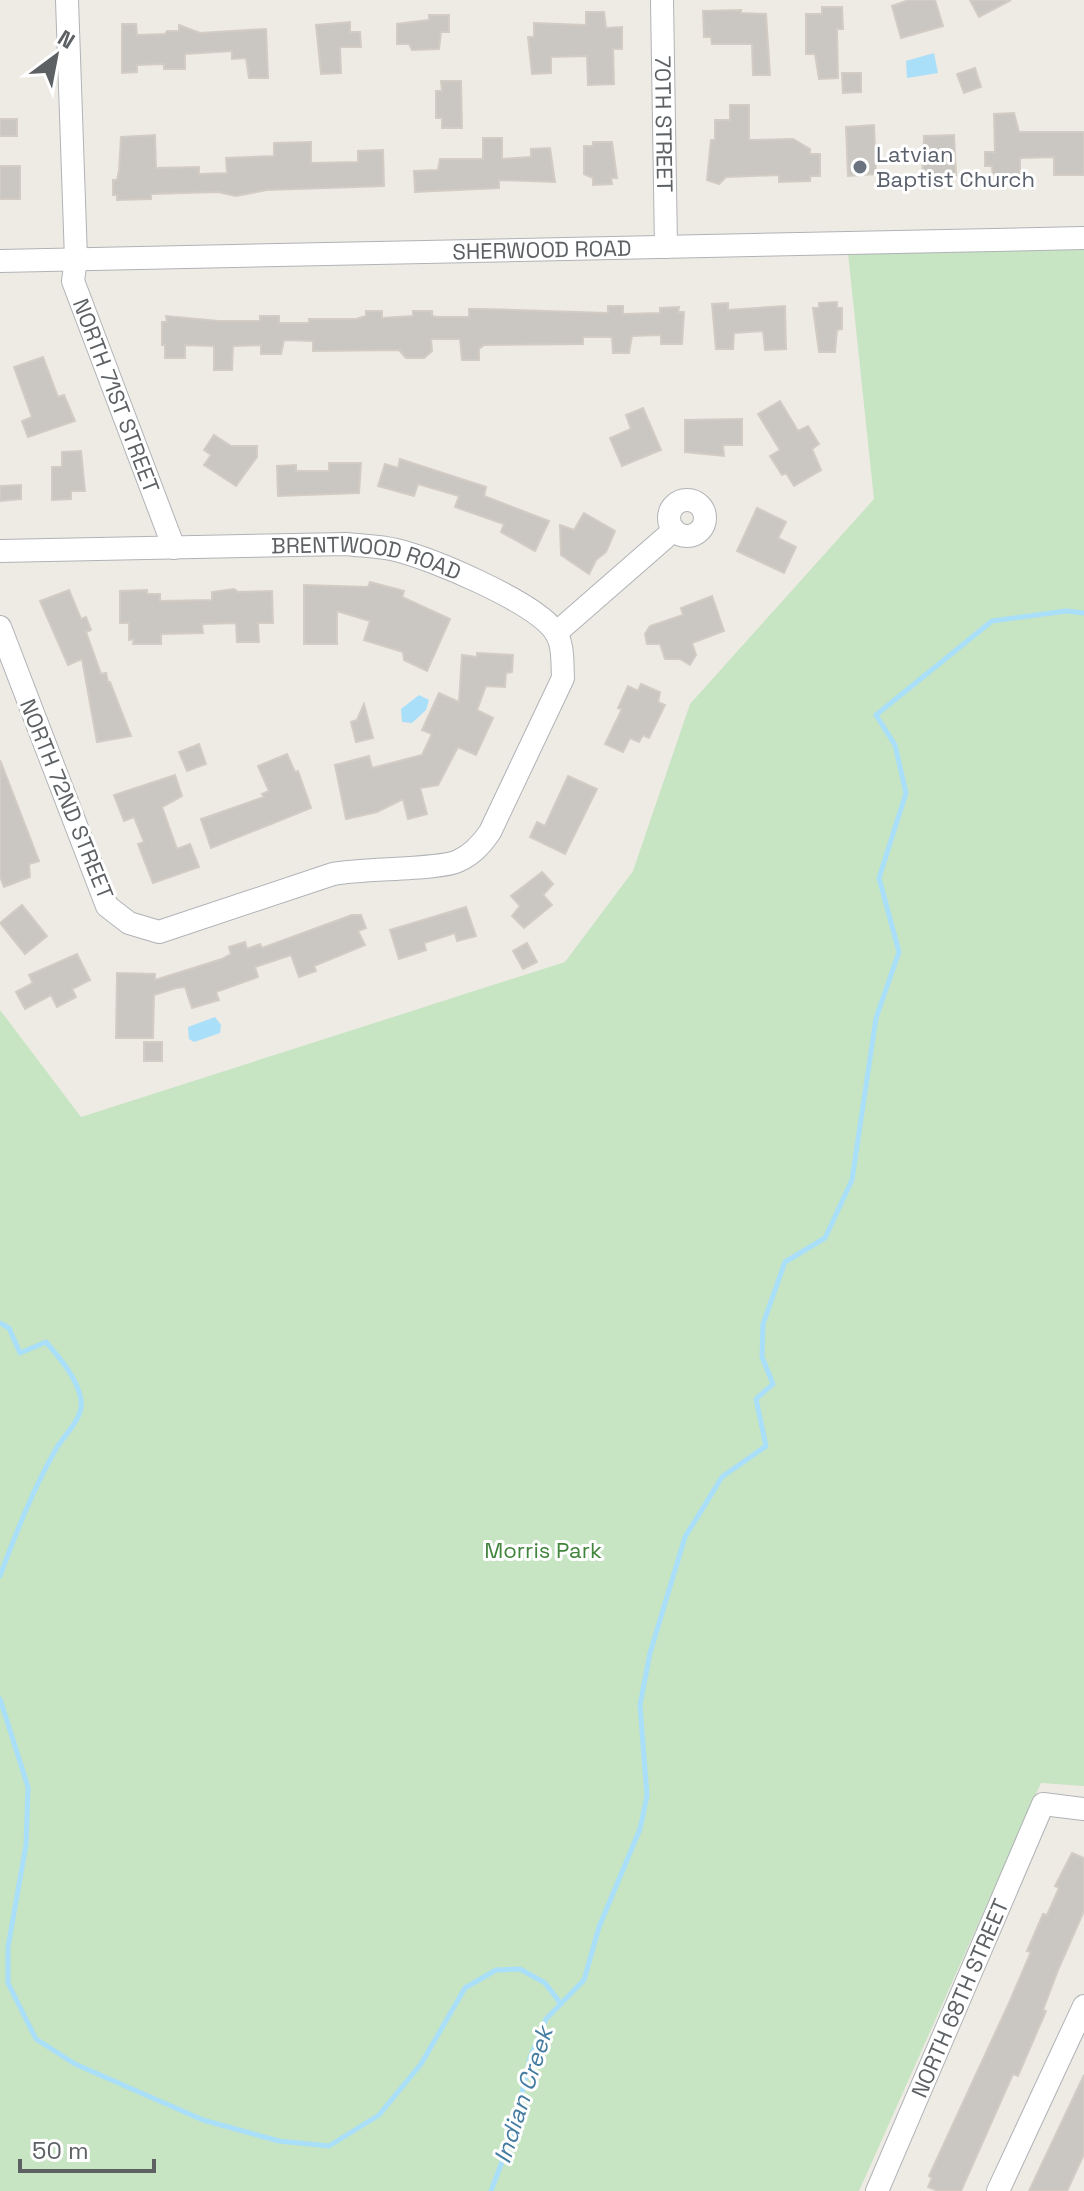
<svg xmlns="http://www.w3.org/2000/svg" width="1084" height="2191" font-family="'Space Grotesk',sans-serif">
	<rect width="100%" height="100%" fill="#eeebe5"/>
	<!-- green -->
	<polygon fill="#c7e4c3" points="1084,242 1084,1786 1041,1783 859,2191 0,2191 0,1010 81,1117 565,962 633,871 690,704 874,499 847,244"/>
	<!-- water -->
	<g fill="#aadff9">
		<polygon points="934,53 938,73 907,78 906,61"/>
		<polygon points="419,695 429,700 426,710 412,723 402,722 401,709"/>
		<polygon points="215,1017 221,1025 220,1033 194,1042 189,1039 188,1027"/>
	</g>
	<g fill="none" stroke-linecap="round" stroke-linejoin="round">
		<!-- stream -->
		<g stroke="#aadff9" stroke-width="5">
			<path d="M0 1323 9 1328 20 1353 46 1342C59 1357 78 1379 81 1400 84 1418 64 1435 56 1449 33 1489 16 1533 0 1576"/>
			<polyline points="0,1699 28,1787 26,1845 8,1947 8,1983 36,2039 75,2064 203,2120 279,2141 329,2146 379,2115 421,2064 465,1988 496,1970 520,1969 545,1983 561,2004"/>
			<polyline points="491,2191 513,2133 530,2058 546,2019 584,1980 599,1927 640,1829 647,1796 640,1705 650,1653 685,1537 722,1477 766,1446 756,1399 773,1384 762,1357 763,1324 785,1262 825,1238 852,1180 876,1018 899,952 879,878 906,793 895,745 876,715 992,621 1066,611 1084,613"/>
		</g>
	</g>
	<!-- building -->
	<g fill="#cac6c1" stroke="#d2ccc4" stroke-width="2">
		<polygon points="909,0 935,0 943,26 901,38 892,6"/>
		<polygon points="970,0 1011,0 979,17"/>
		<polygon points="822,7 842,7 843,29 837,29 838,78 819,79 815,54 806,54 806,14 822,14"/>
		<polygon points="741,10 741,13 766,14 770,75 753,75 752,44 712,44 711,37 704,37 703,11"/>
		<polygon points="586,12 604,12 606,28 622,27 622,49 613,49 614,84 588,85 587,56 551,57 551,73 532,74 528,37 534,37 534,23 586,25"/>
		<polygon points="429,15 449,15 449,32 441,32 439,49 412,50 409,44 397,44 397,24 429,20"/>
		<polygon points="350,22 350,32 360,32 361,47 340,47 341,73 321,74 316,25"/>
		<polygon points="122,24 136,24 137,35 165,34 167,31 179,31 179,25 200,33 266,29 268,78 249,78 246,58 232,59 232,51 185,54 185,69 164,69 164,64 137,65 137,72 122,73"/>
		<polygon points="975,68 981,87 964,93 957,74"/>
		<polygon points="842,73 861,73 861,92 843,93"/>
		<polygon points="441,81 461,81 462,128 442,128 442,118 436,118 436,91 442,91"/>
		<polygon points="730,105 749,105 749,140 793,139 810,149 810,154 820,154 820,176 810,176 810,181 779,182 779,175 726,177 719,184 707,180 711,140 715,140 715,120 730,120"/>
		<polygon points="1014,113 1019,132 1084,132 1084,175 1054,175 1054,157 1020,158 1020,179 993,179 992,166 985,166 985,152 995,152 994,114"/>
		<rect x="0" y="119" width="17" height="17"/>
		<polygon points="874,125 876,174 848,176 846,127"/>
		<polygon points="155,135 156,168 199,167 199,174 227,173 226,158 274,156 274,143 311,142 311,163 358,162 358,151 383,150 384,186 267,190 236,196 218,192 151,194 151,199 117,200 117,195 113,195 113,180 117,180 119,171 121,137"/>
		<polygon points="954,135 956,175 922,179 924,136"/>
		<polygon points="483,138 502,138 502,159 531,157 531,149 550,148 555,182 499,180 499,188 415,192 414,171 438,170 440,159 483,159"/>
		<polygon points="593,142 612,142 617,178 611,178 612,184 593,185 593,178 584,174 584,146 593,146"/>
		<rect x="0" y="166" width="20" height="33"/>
		<polygon points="837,302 837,308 842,308 842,329 837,330 835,352 819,352 813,308 819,308 819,303"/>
		<polygon points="728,303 728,310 785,306 786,349 765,350 763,331 734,333 733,349 716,349 712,304"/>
		<polygon points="608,306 623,306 623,314 660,313 660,308 679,307 678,312 684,312 682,344 661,344 661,335 632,336 629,353 613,353 612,337 583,337 583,344 484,345 479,349 479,360 462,360 460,339 431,339 432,351 424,358 406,358 399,350 313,351 313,341 284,340 281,354 261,354 261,345 233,346 232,370 214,370 214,346 185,345 185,358 165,358 165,345 162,345 162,322 167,322 166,316 219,321 260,321 260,316 279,316 279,323 309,323 309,319 356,319 366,316 366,311 382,311 382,318 413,316 413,311 432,311 432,316 437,317 469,317 469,309 483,309 608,313"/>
		<polygon points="43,357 58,397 64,395 75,421 28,437 22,421 32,417 14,367"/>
		<polygon points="780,401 798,431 808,426 819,444 812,449 821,470 794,486 786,473 782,475 770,456 780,450 758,414"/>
		<polygon points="643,408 661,450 622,466 610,438 631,429 626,415"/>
		<polygon points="742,419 742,445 723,445 724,456 685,452 685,420"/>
		<polygon points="214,435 231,446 257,446 257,457 236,486 204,465 211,455 204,450"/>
		<polygon points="81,451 85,491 71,491 71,499 52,500 52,467 62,467 62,452"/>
		<polygon points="400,459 486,487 484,496 549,521 535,551 501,532 504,524 455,507 459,496 418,484 414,496 378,486 385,464 398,468"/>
		<polygon points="329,463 361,463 359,493 278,496 277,466 296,465 296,471 329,471"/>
		<polygon points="21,485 21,499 0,501 0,486"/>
		<polygon points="757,508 786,522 778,538 796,547 784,573 737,551"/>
		<polygon points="584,513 615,531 606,552 596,560 589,574 561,555 560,525 574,530"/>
		<polygon points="370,582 404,591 402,597 450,619 427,671 404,660 403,652 364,640 370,621 337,611 337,644 304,644 304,585 368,587"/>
		<polygon points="234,589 238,592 272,591 273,623 258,623 259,642 237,642 236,623 202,624 203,633 161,634 161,644 133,644 134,639 129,640 129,623 120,623 120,591 147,590 147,594 160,594 160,601 212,600 212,592"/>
		<polygon points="69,590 81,619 86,617 91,630 86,632 101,674 106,673 108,682 110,682 131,736 97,742 82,659 68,665 40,601"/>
		<polygon points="712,596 724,631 692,643 696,655 690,665 680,659 665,659 660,644 647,644 645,634 650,626 683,615 681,608"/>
		<polygon points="477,653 513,655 512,672 506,673 505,687 486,686 477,710 493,718 476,755 458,747 438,785 420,788 427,814 408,819 403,799 377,812 346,819 335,765 369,756 372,768 422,755 432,734 422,730 439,693 459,702 462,655 477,657"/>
		<polygon points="641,684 660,692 658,702 665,705 649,738 643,735 639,742 630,738 623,752 605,744 622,709 618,708 628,686 638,691"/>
		<polygon points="364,704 373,738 356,742 351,722 357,720"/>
		<polygon points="199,744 206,764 187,771 179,752"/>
		<polygon points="287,754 295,772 298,771 311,808 211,848 201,819 264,797 262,794 269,791 258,766"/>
		<polygon points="0,760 39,861 29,864 30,877 4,887 0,876"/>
		<polygon points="175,775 182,796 162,807 177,849 190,844 199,867 153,883 138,844 144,842 134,817 124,821 114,795"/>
		<polygon points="568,776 597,789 565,854 530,837 537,822 545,826"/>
		<polygon points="542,872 553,884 543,895 552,905 524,928 512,916 520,906 511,896"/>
		<polygon points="22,905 47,936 25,954 0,923"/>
		<polygon points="466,907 476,936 457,941 455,933 424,943 426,950 399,959 390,930"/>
		<polygon points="352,915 361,915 366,928 358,931 365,945 314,966 316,971 299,977 291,955 255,967 258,977 216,992 219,1000 192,1008 185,987 176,988 154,995 153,1038 116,1038 117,973 155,974 155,980 222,959 231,954 229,947 245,942 247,949 260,944 262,948"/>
		<polygon points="527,943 537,962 523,969 513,951"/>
		<polygon points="77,954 90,980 72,989 76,997 57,1007 51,995 25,1009 16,992 33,983 29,975"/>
		<rect x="144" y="1042" width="18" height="19"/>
		<polygon points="1072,1853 1084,1858 1084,1911 1058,1970 1043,2010 1046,2011 1018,2076 1013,2074 961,2191 938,2191 928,2187 932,2178 929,2176 1009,2003 1031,1952 1027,1951 1043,1914 1047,1915 1059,1888 1055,1886"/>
		<polygon points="1084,2075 1084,2154 1067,2191 1029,2191"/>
	</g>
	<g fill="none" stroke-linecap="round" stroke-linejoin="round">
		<!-- minor casing -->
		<g stroke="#b0b3b6" stroke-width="24">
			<g id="minor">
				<path id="s1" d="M67 0 76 259 73 281 174 548"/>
				<path id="s2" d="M662 0 666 247"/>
				<path id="s3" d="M0 261 1084 238"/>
				<circle cx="687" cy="518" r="18"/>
				<path id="s4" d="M0 551 346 544C363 546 380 546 396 550 433 559 532 601 554 630 564 643 562 662 563 678L490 832C481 845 472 855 458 861 440 870 361 868 333 874L159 932 129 923 107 906 0 627"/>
				<polyline points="556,633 674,530"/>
				<path id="s5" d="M877 2191 1043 1804 1084 1809"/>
				<polyline points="998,2191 1084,2006"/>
			</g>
		</g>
		<!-- minor -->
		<use href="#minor" stroke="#fff" stroke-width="22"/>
	</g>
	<!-- markers -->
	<circle fill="#6b7280" stroke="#fff" stroke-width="3" cx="860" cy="167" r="8"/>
	<g text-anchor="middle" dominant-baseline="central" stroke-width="6" stroke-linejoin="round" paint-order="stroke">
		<!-- street labels -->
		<g font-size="22" fill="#5d6164" stroke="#fff">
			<text stroke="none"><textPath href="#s2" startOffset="124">70TH STREET</textPath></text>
			<text stroke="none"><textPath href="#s3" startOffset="542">SHERWOOD ROAD</textPath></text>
			<text stroke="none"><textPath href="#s1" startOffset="404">NORTH 71ST STREET</textPath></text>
			<text stroke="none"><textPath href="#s4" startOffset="368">BRENTWOOD ROAD</textPath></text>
			<text transform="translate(67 799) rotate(68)">NORTH 72ND STREET</text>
			<text stroke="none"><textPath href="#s5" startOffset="210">NORTH 68TH STREET</textPath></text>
		</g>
		<!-- worship labels -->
		<g font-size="22" fill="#5b616d" stroke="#fff" text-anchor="start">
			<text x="876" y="154">Latvian<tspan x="876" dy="25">Baptist Church</tspan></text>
		</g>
		<!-- park labels -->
		<g font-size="22" fill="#41843c" stroke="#fff">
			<text x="543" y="1550">Morris Park</text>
		</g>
		<!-- water labels -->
		<g font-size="24" font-style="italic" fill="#457ca2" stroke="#fff">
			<text transform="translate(523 2095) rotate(-72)">Indian Creek</text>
		</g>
	</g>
	<!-- north arrow -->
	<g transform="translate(56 56) rotate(32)" stroke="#ffffff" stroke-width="6" paint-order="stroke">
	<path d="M0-6L14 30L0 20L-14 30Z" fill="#5d6164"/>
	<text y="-12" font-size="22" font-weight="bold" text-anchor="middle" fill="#5d6164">N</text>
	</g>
	<!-- scale -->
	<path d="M20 2159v12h134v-12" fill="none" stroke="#5d6164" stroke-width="4"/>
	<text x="32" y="2159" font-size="24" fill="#5d6164" stroke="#ffffff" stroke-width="6" paint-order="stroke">50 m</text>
</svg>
